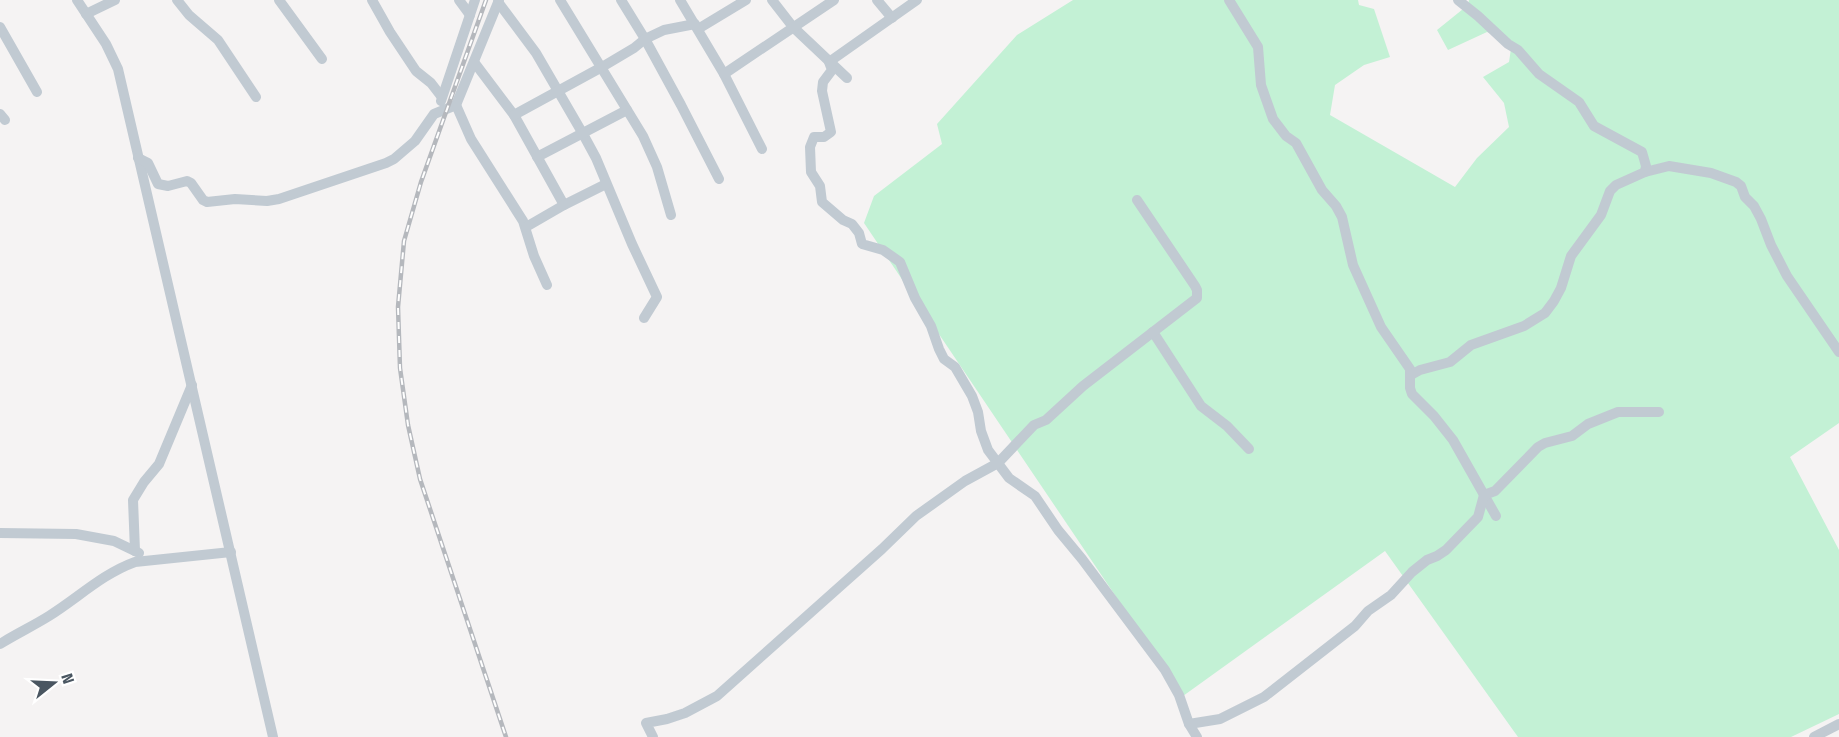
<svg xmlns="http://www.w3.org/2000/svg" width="1839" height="737" font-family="'Fira Sans Condensed',sans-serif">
	<rect width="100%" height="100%" fill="#f5f3f3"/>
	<!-- green -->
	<polygon fill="#c3f1d5" points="1073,0 1358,0 1359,5 1374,9 1390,57 1364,65 1335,85 1330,115 1455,187 1477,158 1509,127 1504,103 1483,77 1509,62 1512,42 1487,32 1448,50 1437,30 1468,5 1469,0 1839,0 1839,423 1790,457 1839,550 1839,714 1791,737 1518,737 1385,551 1183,696 864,223 874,196 942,144 937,124 1017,35"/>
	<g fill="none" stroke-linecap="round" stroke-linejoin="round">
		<!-- minor -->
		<g stroke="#c1cad2" stroke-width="10">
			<polyline points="77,0 106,44 118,69 273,737"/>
			<polyline points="177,0 189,15 218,40 256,97"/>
			<polyline points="279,0 322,59"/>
			<polyline points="372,0 390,32 416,71 431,83 441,96"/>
			<polyline points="459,0 470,15"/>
			<polyline points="560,0 643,136 657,167 671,215"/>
			<polyline points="621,0 645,39 681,105 719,179"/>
			<polyline points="680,0 724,74 762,149"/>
			<polyline points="772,0 793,27 847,78"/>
			<polyline points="877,0 892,18"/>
			<polyline points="917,0 829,62 832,70 823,82 822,91 831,132 824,137 814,137 810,147 811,172 820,186 822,202 843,220 852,224 859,233 862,244 883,250 900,262 915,298 931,326 939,349 944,359 955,367 972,396 978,412 981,431 988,450 1009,478 1035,496 1058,530 1082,559 1165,670 1179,695 1189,724 1197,737"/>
			<polyline points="1229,0 1258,47 1261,85 1273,119 1286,136 1296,143 1322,190 1336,206 1342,217 1353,265 1381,327 1410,369 1410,388 1412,394 1434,416 1453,440 1496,516"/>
			<polyline points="1458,0 1478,16 1508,44 1518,50 1539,74 1579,102 1594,126 1642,152 1646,166 1645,172"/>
			<polyline points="498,2 536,53 583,134 596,158 632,244 657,297 644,318"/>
			<polyline points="86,14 115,0"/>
			<polyline points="0,27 37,92"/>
			<polyline points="698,29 746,0"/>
			<polyline points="474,62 514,115 564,205"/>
			<polyline points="724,74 834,0"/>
			<polyline points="441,101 475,0"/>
			<polyline points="456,105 471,139 523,221 534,256 547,285"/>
			<polyline points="0,114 5,120"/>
			<polyline points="514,115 602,67 634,48 645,39 664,30 695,24"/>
			<polyline points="537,157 627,110"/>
			<polyline points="138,158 148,163 158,184 168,186 187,181 191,183 203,200 207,202 235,199 267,201 279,199 386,163 394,159 415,141 434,114 456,105 499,0"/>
			<polyline points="526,227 564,205 606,184"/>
			<polyline points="1153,332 1201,406 1227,426 1249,449"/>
			<polyline points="1411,375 1420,370 1450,362 1471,345 1524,326 1545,313 1554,301 1561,288 1571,256 1601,215 1610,191 1616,185 1645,172 1669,166 1711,173 1736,182 1741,186 1745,197 1754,206 1761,219 1771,245 1787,276 1839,352"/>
			<polyline points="0,533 76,534 114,541 139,553"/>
			<polyline points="135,551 133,500 144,482 159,464 192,385"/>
			<path d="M0 644C16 634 33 626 49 616 78 598 102 574 135 562L231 552"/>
			<polyline points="1189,724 1220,719 1264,697 1355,626 1368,611 1391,595 1412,572 1427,560 1437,556 1446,550 1478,517 1484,495 1495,491 1538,447 1545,443 1572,436 1588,424 1618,412 1659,412"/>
			<polyline points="653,737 646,723 667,719 685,713 717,696 882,549 916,516 965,481 998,463 1034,425 1046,420 1083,386 1197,298 1197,290 1195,286 1137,200"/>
			<polyline points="1814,737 1839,724"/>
		</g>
		<!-- rail casing -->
		<g stroke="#b5b8bd" stroke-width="4.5">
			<polyline id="rail" points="486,0 421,182 404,241 398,307 400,368 408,425 420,479 506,737"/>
		</g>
		<!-- rail -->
		<use href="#rail" stroke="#fff" stroke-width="2" stroke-dasharray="7" stroke-linecap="butt"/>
	</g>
	<!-- north arrow -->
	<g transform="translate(54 683) rotate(72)" stroke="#ffffff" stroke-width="4.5" paint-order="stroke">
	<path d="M0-4.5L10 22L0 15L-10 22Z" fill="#4a5661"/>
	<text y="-9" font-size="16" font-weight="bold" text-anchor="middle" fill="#4a5661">N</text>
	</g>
</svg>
